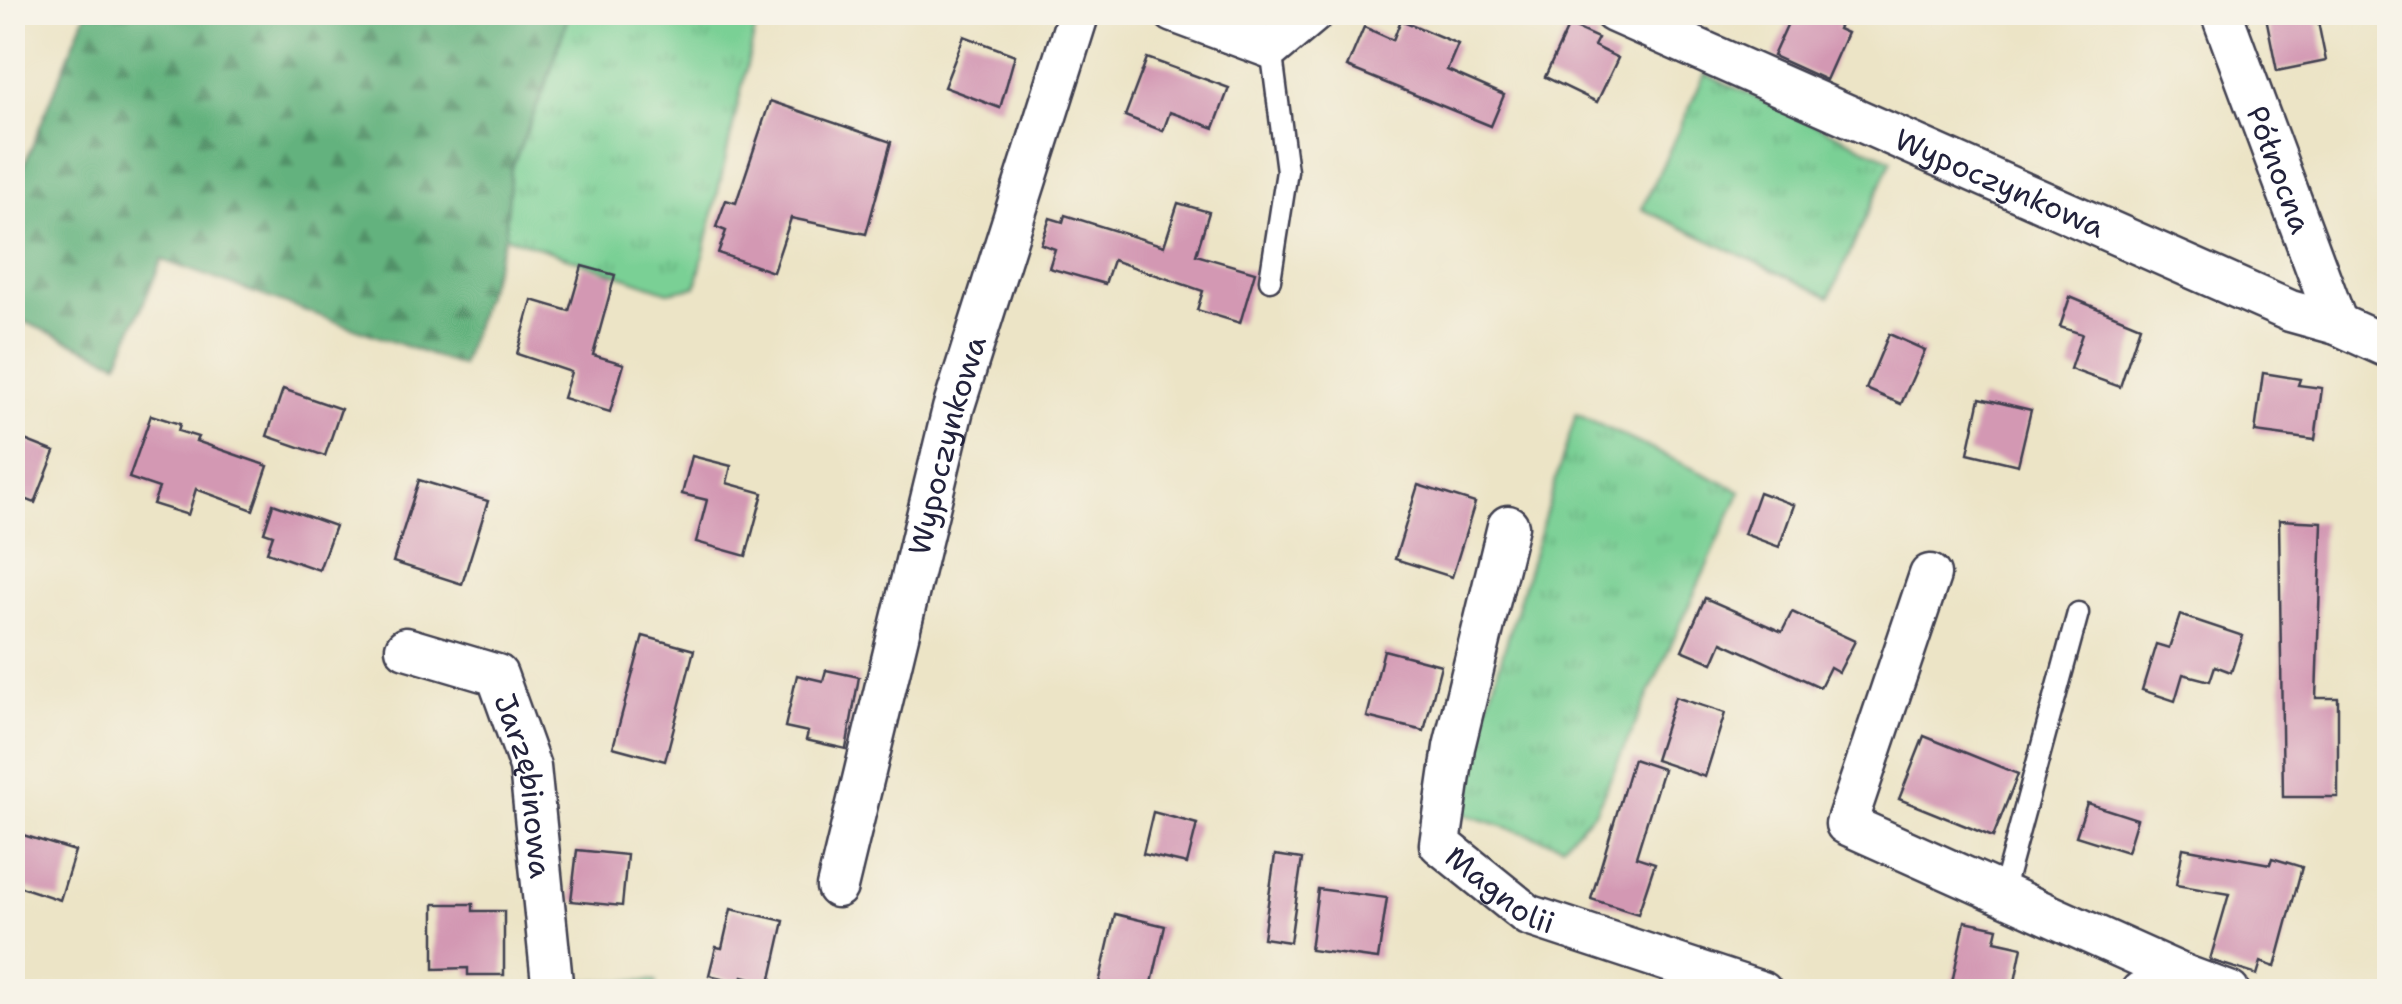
<svg xmlns="http://www.w3.org/2000/svg" width="2402" height="1004" font-family="'Shantell Sans',sans-serif">
	<defs>
		<pattern id="grass-tufts" width="24" height="20" patternUnits="userSpaceOnUse" patternTransform="scale(2.5)"><rect width="24" height="20" fill="#7ad095"/><path d="M3 7l-1-3M5 7V3M7 7l1-3M15 17l-1-3M17 17v-4M19 17l1-3" fill="none" stroke="#69b281"/></pattern>
		<pattern id="forest-firs" width="22" height="20" patternUnits="userSpaceOnUse" patternTransform="scale(2.5)"><rect width="22" height="20" fill="#63b27e"/><path d="M5 1l3.5 6h-7zM16 11l3.5 6h-7z" fill="#519068"/></pattern>
	</defs>
	<rect width="100%" height="100%" fill="#f7f3e8"/>
	<filter id="ink" filterUnits="userSpaceOnUse"><feTurbulence type="fractalNoise" baseFrequency=".01" numOctaves="2"/><feDisplacementMap in="SourceGraphic" scale="20" xChannelSelector="R" yChannelSelector="G"/><feConvolveMatrix kernelMatrix="1 2 1 2 8 2 1 2 1" color-interpolation-filters="sRGB"/></filter>
	<filter id="wash" filterUnits="userSpaceOnUse"><feTurbulence type="fractalNoise" baseFrequency=".0048" numOctaves="4" result="noise"/><feDisplacementMap in="SourceGraphic" scale="40" xChannelSelector="R" yChannelSelector="G"/><feGaussianBlur stdDeviation="2.25" result="paint"/><feColorMatrix in="noise" values="0 0 0 0 0 0 0 0 0 0 0 0 0 0 0 0 0 1.4 0 .05"/><feComposite in="paint" operator="in"/></filter>
	<g filter="url(#wash)">
		<rect width="100%" height="100%" fill="#ece4c6"/>
		<!-- grass -->
		<g fill="url(#grass-tufts)" stroke="#4e7968" stroke-width="2.5">
			<polygon points="569,13 759,13 696,287 668,292 505,236 511,169 547,82"/>
			<polygon points="1705,74 1892,160 1830,297 1642,209"/>
			<polygon points="1576,414 1741,491 1596,810 1562,845 1455,811"/>
			<polygon points="565,981 656,981 656,991 566,991"/>
		</g>
		<!-- forest -->
		<polygon fill="url(#forest-firs)" stroke="#426a5c" stroke-width="2.5" points="86,13 569,13 547,82 511,169 505,236 461,366 162,260 118,362 13,317 13,193"/>
		<g id="blocks">
			<!-- building -->
			<g fill="#d398b3">
				<polygon points="1793,12 1845,12 1838,29 1847,33 1826,80 1773,56"/>
				<polygon points="2265,12 2316,12 2326,61 2277,71"/>
				<polygon points="1401,20 1458,44 1447,70 1504,95 1491,126 1347,67 1364,27 1393,40"/>
				<polygon points="1569,25 1598,38 1594,46 1618,58 1597,102 1545,77"/>
				<polygon points="964,36 1015,55 1000,108 944,87"/>
				<polygon points="1147,58 1229,88 1214,128 1170,112 1163,131 1125,116"/>
				<polygon points="770,101 891,142 866,234 791,218 773,272 718,253 726,231 716,227 726,200 736,203"/>
				<polygon points="1178,203 1209,212 1196,255 1255,272 1240,323 1197,310 1203,291 1113,260 1105,284 1049,268 1055,249 1041,244 1050,218 1063,222 1065,215 1164,246"/>
				<polygon points="582,266 615,275 593,355 624,364 610,412 563,398 571,372 517,354 532,300 569,311"/>
				<polygon points="2070,297 2140,326 2120,387 2070,369 2082,334 2060,327"/>
				<polygon points="1889,334 1925,350 1901,404 1866,389"/>
				<polygon points="2263,373 2300,379 2298,385 2322,388 2315,440 2255,432"/>
				<polygon points="283,389 341,409 325,456 267,436"/>
				<polygon points="1980,398 2031,410 2018,465 1968,453"/>
				<polygon points="151,415 180,424 178,431 198,437 196,441 268,466 253,510 196,489 188,515 153,504 159,488 129,478"/>
				<polygon points="12,435 55,452 35,503 12,494"/>
				<polygon points="692,456 731,466 727,483 763,493 746,556 696,542 707,500 682,494"/>
				<polygon points="419,480 488,501 462,584 393,562"/>
				<polygon points="1418,485 1475,503 1452,577 1395,559"/>
				<polygon points="1759,492 1794,505 1779,547 1744,534"/>
				<polygon points="273,504 335,526 319,570 267,552 273,535 264,532"/>
				<polygon points="2279,520 2322,522 2316,698 2338,698 2338,797 2283,797"/>
				<polygon points="1705,598 1782,632 1792,612 1855,641 1839,672 1830,667 1820,687 1722,642 1713,663 1682,650"/>
				<polygon points="2180,615 2243,636 2231,672 2215,666 2210,681 2183,674 2175,701 2142,690 2156,644 2169,648"/>
				<polygon points="643,636 694,650 665,761 613,747"/>
				<polygon points="1384,650 1441,665 1424,731 1367,717"/>
				<polygon points="826,670 859,677 846,749 806,740 808,732 785,727 797,675 823,681"/>
				<polygon points="1675,697 1725,713 1705,777 1655,760"/>
				<polygon points="1924,736 2018,774 1993,837 1899,799"/>
				<polygon points="1633,759 1663,769 1636,857 1655,863 1638,914 1591,899"/>
				<polygon points="2087,803 2137,819 2127,852 2076,836"/>
				<polygon points="1153,812 1197,824 1187,864 1143,854"/>
				<polygon points="23,835 75,851 60,900 12,884 12,852 18,854"/>
				<polygon points="2183,848 2270,864 2272,858 2302,867 2275,967 2261,962 2257,975 2210,960 2229,894 2176,885"/>
				<polygon points="577,850 627,855 622,906 571,901"/>
				<polygon points="1275,855 1302,859 1290,942 1263,938"/>
				<polygon points="1318,889 1387,898 1378,959 1310,950"/>
				<polygon points="434,904 473,904 473,911 504,911 504,975 468,975 468,968 434,969"/>
				<polygon points="731,909 784,921 770,983 743,976 742,983 709,975 716,947 722,948"/>
				<polygon points="1115,914 1165,926 1150,992 1097,992"/>
				<polygon points="1965,921 1998,928 1995,941 2022,947 2013,992 1950,992"/>
			</g>
		</g>
	</g>
	<g filter="url(#ink)">
		<use href="#blocks" fill-opacity="0" stroke="#403f50" stroke-width="2.5"/>
		<g fill="none" stroke-linecap="round" stroke-linejoin="round">
			<!-- service casing -->
			<g stroke="#403f50" stroke-width="25">
				<g id="service">
					<polyline points="1270,280 1287,171 1271,48"/>
					<polyline points="2002,893 2078,613"/>
				</g>
			</g>
			<!-- minor casing -->
			<g stroke="#403f50" stroke-width="45">
				<g id="minor">
					<polyline points="1174,12 1271,48 1314,12"/>
					<path id="s1" d="M1614 12 2290 311 2337 324 2390 348"/>
					<path id="s2" d="M2221 12 2337 324"/>
					<path id="s3" d="M1508 526 1454 747 1440 844 1528 915 1762 992"/>
					<polyline points="1930,575 1846,824 2183,975 2229,992"/>
					<path id="s4" d="M406 648 497 675 530 767 553 992"/>
					<path id="s5" d="M837 887 953 409 1079 12"/>
					<polyline points="2141,992 2183,975"/>
				</g>
			</g>
			<!-- service -->
			<use href="#service" stroke="#fff" stroke-width="20"/>
			<!-- minor -->
			<use href="#minor" stroke="#fff" stroke-width="40"/>
		</g>
	</g>
	<g text-anchor="middle" dominant-baseline="central" stroke-width="9" stroke-linejoin="round" paint-order="stroke">
		<!-- street labels -->
		<g font-size="30" fill="#22223b" stroke="#f7f3e8">
			<text stroke="none"><textPath href="#s2" startOffset="168">Północna</textPath></text>
			<text stroke="none"><textPath href="#s1" startOffset="422">Wypoczynkowa</textPath></text>
			<text stroke="none"><textPath href="#s5" startOffset="455">Wypoczynkowa</textPath></text>
			<text stroke="none"><textPath href="#s4" startOffset="210">Jarzębinowa</textPath></text>
			<text stroke="none"><textPath href="#s3" startOffset="402">Magnolii</textPath></text>
		</g>
	</g>
	<!-- margin -->
	<rect width="2402" height="1004" fill="none" stroke="#f7f3e8" stroke-width="50"/>
</svg>
